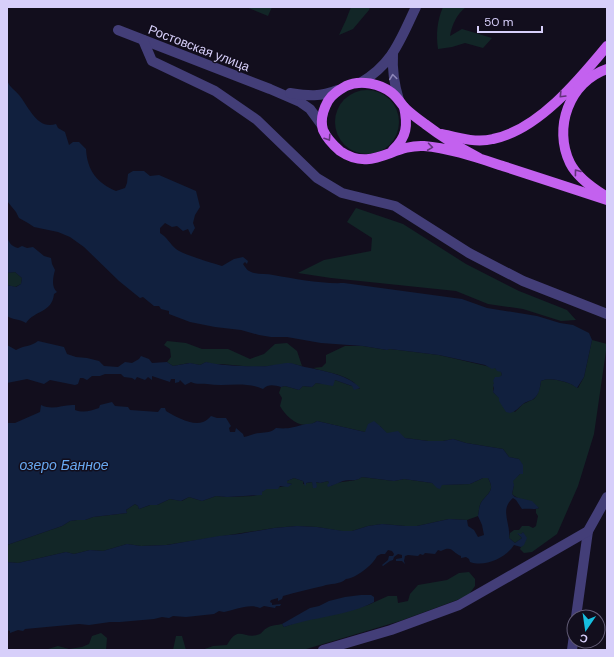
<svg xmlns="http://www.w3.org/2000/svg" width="614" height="657" font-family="'DM Sans',sans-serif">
	<rect width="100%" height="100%" fill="#120e1d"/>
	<!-- green -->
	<g fill="#122627">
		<polygon points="246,7 272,7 268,16"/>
		<polygon points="351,7 370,7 369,10 353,29 339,35 346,20"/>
		<path d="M443 7H466C457 14 452 24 450 36L462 29 492 38 483 48 465 43 452 47 438 49C436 34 437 21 443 7Z"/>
		<circle cx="367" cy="122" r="32"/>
		<polygon points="356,208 403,224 466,264 519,291 567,310 576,320 561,321 523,309 488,304 456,291 331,278 298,273 324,260 371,251 372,238 347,222"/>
		<polygon points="15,272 22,278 21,284 15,287 7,285 7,273"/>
		<path d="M592 340 607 344 594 434 578 486 557 534 532 552 524 553 520 549C524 542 526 541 523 532L521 534H518L522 538 515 543 509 538 510 533 514 530H519L522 526H529L533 528 536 526 538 516 536 513V509L539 508C531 501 518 500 512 494L514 485 512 481 520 474H523L519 459 509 457 503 449 466 443 453 439 443 441H428L405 438 387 434 380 426 365 432 317 421C302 432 287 418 280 406L282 398 279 393 281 387 285 386 299 390 303 386 312 387 316 383 323 384 335 380 360 389C357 386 354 382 350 380 341 374 325 372 313 368L322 367 326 363V355L345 346H363L387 350 390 349 439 355 495 368 501 372 502 375 494 383 493 392 515 412 523 404 534 399 537 395 540 387 541 381C549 376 570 382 578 388L584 377Z"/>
		<polygon points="167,341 186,343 202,349 228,349 250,359 264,354 275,344 287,343 297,351 302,366 289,363 282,365 254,367 221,364 215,365 206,362 200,365 189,363 173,366 167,362 171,357 170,349 164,345"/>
		<path d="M362 477 394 481 404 479 432 483 435 485 470 484 483 478H488C495 490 489 492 482 501 479 505 479 511 478 516L467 520 449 519 417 526H405L382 524 368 526 352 531H341L317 527 297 526 274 528 166 545 141 546 127 544 103 551 90 550 74 554 66 552 18 563 7 562V545L62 526 70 521 77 520H85L93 517 127 513 126 510 135 504 138 506 139 509 150 505H157L170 499 182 501 189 497 202 501 216 496 227 497 253 496 257 495H262V492L267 488C271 489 288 486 292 484L287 483V481L294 478 303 481V484L312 482 313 485 315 482 320 483 328 481 331 486C341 479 355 483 362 477Z"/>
		<path d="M469 572 475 579V586L468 596 400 621 303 650H202L213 646 227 645C239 623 244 641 260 634 262 633 264 629 267 628 271 625 278 625 282 624L284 627 301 621 348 611 368 605 388 596H397L398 603 408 601 410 594 418 585 447 580 459 573Z"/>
		<polygon points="101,633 107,638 106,650 48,650 48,649 58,646 69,649 82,647 89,644 92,636"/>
		<polygon points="176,636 182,636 186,650 173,650"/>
	</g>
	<!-- water -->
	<g fill="#11203e">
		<path d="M7 80C10 88 14 89 19 95 29 107 37 130 56 124L58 128 65 132 69 145 73 142H79L86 149C87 170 97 183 116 191L125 188 127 183 128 174 133 171H144L150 176 159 175 196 191 200 207 195 215 193 223 195 228 191 235 188 229 183 231 177 226 172 227 165 223 160 228V233C167 237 170 244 176 249 184 255 212 263 222 266L234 259 243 257 248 261 247 264 245 262 243 264C245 267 247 270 249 271 256 275 266 273 273 275 297 279 320 284 344 283L462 299 487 308 537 316 560 323 573 325 589 333 592 340 584 377 577 388C571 382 549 376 541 381 540 388 539 396 532 400 529 401 525 402 523 404 518 408 517 411 510 413L506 412 499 401V398L493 392 494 388 493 385 494 383 493 381 495 377H499L502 375 501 372 497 371 495 368 492 369 485 365 439 355 390 349 387 350 363 346 321 343 287 337H271L259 335 241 330 215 327 190 322 169 314V311L161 309 159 306H154L143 297 140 298 119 281 84 247 70 237 58 232 34 227 28 223 19 218 16 212 7 201Z"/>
		<path d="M7 236C9 243 11 246 18 248L22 246 27 248 33 247 44 256 51 258 52 264 55 270C53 277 51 287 57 292L54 294C52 313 35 310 26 323 20 319 13 320 7 316V285L16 287 21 284 22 278 15 272 7 273Z"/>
		<path d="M38 341 64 347 67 354 76 357 87 358 99 361 104 366 118 367 125 362 132 363 139 359 141 356 149 359 152 363 167 362 173 366 190 363 200 365 206 362C222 366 251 367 268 366 274 365 284 363 289 363 293 363 297 365 301 366 321 371 346 373 360 388L354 390 352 386 335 380 333 386 316 383 312 387 303 386 299 390 285 386 281 387C274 385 268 384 263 389 245 381 226 387 207 384 200 383 198 385 191 382L185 385 180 380 179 382 175 383V379H171L170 382 152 376V380L148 377 145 380 137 377 135 380 132 378 124 377 121 374H105L100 376H92L87 380 83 378H80L78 384 75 385 50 380 44 384 27 379 7 383V345L16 350C25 345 30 347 38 341Z"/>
		<path d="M112 402 115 406 128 407 130 410 158 412 161 408H165L166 411C176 417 192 426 203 422 206 421 209 418 211 416L217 418H226L231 426 229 428 230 432H235L236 428 243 434 244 437C250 436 255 433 260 433 266 432 271 433 276 428 287 429 291 428 302 425 308 423 312 425 317 421L365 432 368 424 374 421 380 426 387 433 398 431 405 438 428 441H443L453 439 466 443 503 449 509 457 519 459 523 465V474H520L513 481 514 485 512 494 515 497 532 501 539 508C535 510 528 508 522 509L516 500 513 498C499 510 511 523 509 538L515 543 522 538 517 533 521 534 523 532 527 538 524 545 521 547 514 545C505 559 485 567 470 562L469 559 466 557 461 558V556C452 553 453 545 441 551L438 550 435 554 425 553 423 555 420 554 418 556 408 555 405 556 404 561 405 564 402 561H396V559L402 558V555L398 554 394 557 393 560 390 561 383 566 382 565 388 560 389 556H393L394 554 392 551 388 550 385 554H381L377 556C374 564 355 579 346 579 339 585 331 583 323 586 310 589 296 592 283 596L282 599 278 601V598L271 600 270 602 272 603V605L281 604 280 606H276L275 608 264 606 260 608C249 603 235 610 224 612L219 611 214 614 186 617 173 616 169 618 162 617 154 619 120 622H110L89 625 79 624 25 629 23 631 18 630 10 633V631L7 630V562L18 563 66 552 74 554 90 550 103 551 127 544 141 546 167 545 219 536 239 534 274 528 297 526 317 527 343 531H352L368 526 382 524 405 526H417L449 519 467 520 468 526 474 530 478 537 484 535 482 525 478 516C479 511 479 505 482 501 489 492 495 490 488 478H483L470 484 442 485 440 489 437 488 432 483 404 479 394 481 362 477C356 482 350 479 343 481 338 483 334 485 328 487L327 485 329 483 328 481 320 483 316 482 317 486 316 488H313L312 482 306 483V485L305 486 303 481 294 478 287 481V483L292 484 288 487 280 486 278 489H267L262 492V495L227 497 216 496 202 501 189 497 181 501 170 499 157 505H150L139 509 138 506 135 504 126 510 127 513 93 517 85 520H77L70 521 62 526 7 545V423H15L40 412 41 405C54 411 62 404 75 405V410C83 413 91 411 99 408L100 405Z"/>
		<path d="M361 595H371L374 597V602C347 616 313 617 284 627L282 624 310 608 319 606 329 601 345 597Z"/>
	</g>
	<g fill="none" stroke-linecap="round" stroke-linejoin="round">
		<!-- minor -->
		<g stroke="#433e78" stroke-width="10">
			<polyline points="118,30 270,89 300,102 310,109 321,124"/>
			<polyline points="143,40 152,61 215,91 257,120 317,178 342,193 395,206 469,253 523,281 607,314"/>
			<path d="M393 53C392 70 394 84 399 100"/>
			<path d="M360 83C393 64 400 40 416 7"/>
			<path d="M290 93C309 96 320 97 338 90"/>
			<polyline points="576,617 588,531"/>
			<polyline points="323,650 391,630 459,605 588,531 607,497"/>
			<polyline points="572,650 574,635"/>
		</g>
		<!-- major -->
		<g stroke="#c361ef" stroke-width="10">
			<path d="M442 134C459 138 476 143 493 139 538 130 579 80 607 46"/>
			<path d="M393 150C407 137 408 125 404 107"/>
			<path d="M479 158C460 148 442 137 425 124 418 119 410 113 404 107 400 102 397 97 392 93 381 84 360 79 346 86 339 90 332 94 328 101 323 110 320 120 323 130 327 139 333 145 340 151 372 173 392 144 424 146 450 148 481 159 506 167 540 178 573 189 607 200"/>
			<path d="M604 195C591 187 577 177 570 163 553 128 569 82 607 69"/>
		</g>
	</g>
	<!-- one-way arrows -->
	<defs><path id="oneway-chevron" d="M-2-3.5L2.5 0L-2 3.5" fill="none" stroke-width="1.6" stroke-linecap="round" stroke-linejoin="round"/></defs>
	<use stroke="#8d86b9" href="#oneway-chevron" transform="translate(393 77) rotate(-98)"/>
	<g stroke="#62337b">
		<use href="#oneway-chevron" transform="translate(562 95) rotate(134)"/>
		<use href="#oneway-chevron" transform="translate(328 138) rotate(57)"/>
		<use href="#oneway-chevron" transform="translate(430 147) rotate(8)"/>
		<use href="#oneway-chevron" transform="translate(577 172) rotate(-127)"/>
	</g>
	<g text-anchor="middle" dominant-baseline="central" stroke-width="3" stroke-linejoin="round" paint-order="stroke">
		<!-- street labels -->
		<g font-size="13" fill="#d7cffa" stroke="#120e1d">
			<text transform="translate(199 48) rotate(21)">Ростовская улица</text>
		</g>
		<!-- water labels -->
		<g font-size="14" font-style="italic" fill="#68a8f0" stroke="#120e1d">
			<text x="64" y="465">озеро Банное</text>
		</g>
	</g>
	<!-- border -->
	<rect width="614" height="657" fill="none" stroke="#d7cffa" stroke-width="16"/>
	<!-- north arrow -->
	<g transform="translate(586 629) rotate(193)"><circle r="19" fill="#120e1d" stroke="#615b75"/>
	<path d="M0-3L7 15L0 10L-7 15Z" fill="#16bedf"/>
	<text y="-6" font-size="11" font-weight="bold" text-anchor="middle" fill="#d7cffa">С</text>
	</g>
	<!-- scale -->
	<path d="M478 26v6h64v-6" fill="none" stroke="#d7cffa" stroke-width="2"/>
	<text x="484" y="26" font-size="12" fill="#d7cffa" stroke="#120e1d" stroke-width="3" paint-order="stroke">50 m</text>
</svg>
